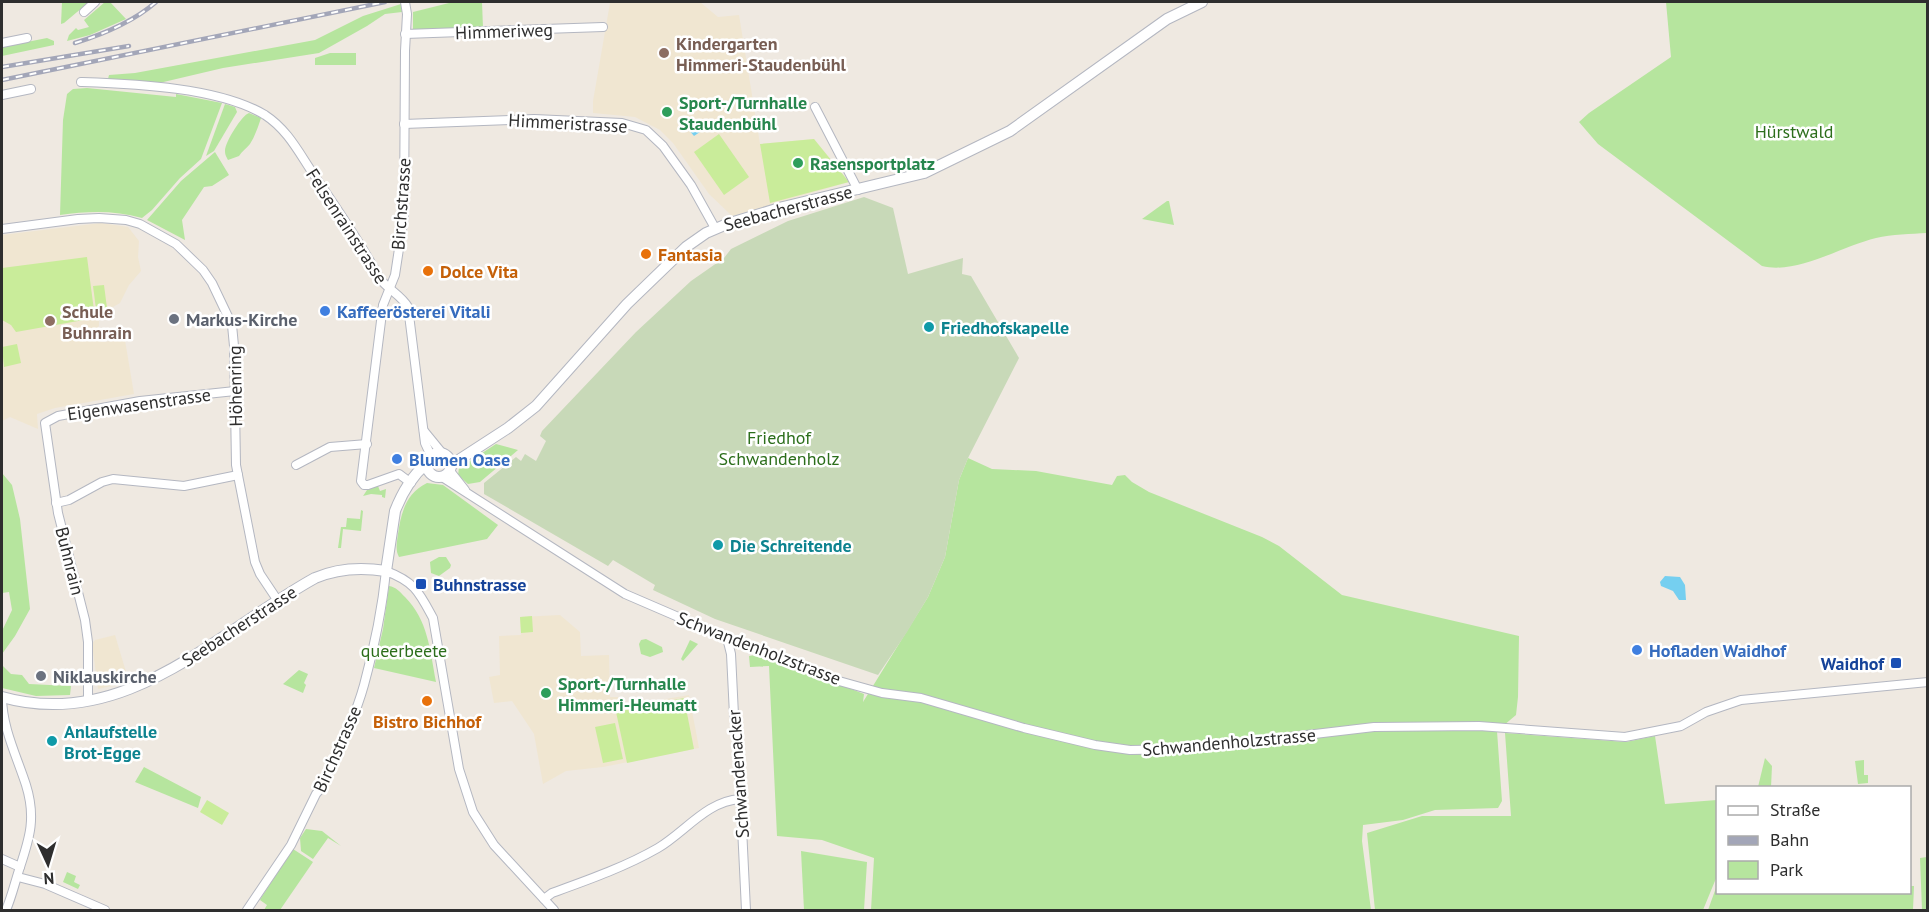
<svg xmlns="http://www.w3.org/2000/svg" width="1929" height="912" font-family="'PT Sans',sans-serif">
	<rect width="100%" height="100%" fill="#efe9e1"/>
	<!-- education -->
	<g fill="#f0e6d1">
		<polygon points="625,2 700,2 718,17 739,15 760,144 814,139 849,182 732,216 709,194 673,143 660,130 635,117 593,113 593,101 610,3"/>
		<polygon points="101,223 128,227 139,241 138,257 141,271 129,285 120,303 99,315 99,326 95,330 94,335 96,340 102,342 125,340 134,394 55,408 37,414 38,429 10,417 2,421 2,235"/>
		<polygon points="560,615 580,632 581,656 609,655 610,697 618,697 618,700 624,700 625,706 689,695 699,748 603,767 566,771 543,784 534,734 512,701 494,703 489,677 500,675 499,636 521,635 520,617"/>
		<polygon points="115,635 129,682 98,689 92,644 95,640"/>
	</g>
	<!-- green -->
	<g fill="#b6e59e">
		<polygon points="62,2 89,2 64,23 61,24"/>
		<polygon points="105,2 110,2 126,19 90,35 67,41 69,35 76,28 78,30 89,27 84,20"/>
		<polygon points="453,2 482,2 483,28 413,31 413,12"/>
		<path d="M1666 2H1927V233C1911 234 1892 234 1876 238 1842 246 1797 275 1762 266L1598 144 1579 122 1589 113 1671 57Z"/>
		<polygon points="401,4 402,12 385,14 367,26 319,53 223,68 155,84 108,79 109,75 135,73 315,40 363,16"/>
		<polygon points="47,38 54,41 54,45 2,56 2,47"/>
		<polygon points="330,53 356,53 356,65 315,65 315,58"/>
		<path d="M87 88 176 97V94L222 103 201 159 180 178 152 210 142 218C114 210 88 211 60 215L63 120 67 94 73 89Z"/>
		<polygon points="225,104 235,107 237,112 214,151 206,156"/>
		<path d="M249 113 261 118C258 127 255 136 250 144 246 149 242 151 239 156L228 160C226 156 225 155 225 151 225 142 242 115 249 113Z"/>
		<polygon points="215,152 229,175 212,186 204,187 182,220 185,240 147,220 181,181"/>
		<polygon points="1169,201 1174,225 1142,219 1167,201"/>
		<polygon points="496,444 518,450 480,482 468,484 458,475 459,468"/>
		<polygon points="968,458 992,469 1036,471 1112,485 1117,476 1125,475 1132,482 1149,492 1262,537 1279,546 1342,595 1519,636 1518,697 1516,715 1497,731 1502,801 1498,808 1435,810 1403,820 1363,825 1362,841 1371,910 871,910 874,858 822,840 777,836 769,666 750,667 749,656 762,654 864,694 863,702 928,597 945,557 959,480"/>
		<polygon points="2,473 12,485 20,519 30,609 15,636 2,654 2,631 12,610 9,592 2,593"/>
		<path d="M427 483 443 485 498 525 487 539 399 557C395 550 397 542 398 534 401 513 406 493 427 483Z"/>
		<polygon points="378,486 380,491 386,489 385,498 382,497 382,495 371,494 363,496 367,490"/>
		<polygon points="361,510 363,511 361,531 343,529 341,548 338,548 341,527 346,527 347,518 360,519"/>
		<polygon points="439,557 446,557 451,565 450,568 439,576 431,573 430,562"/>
		<path d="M389 586C396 587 400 592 405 597 428 620 430 650 436 682L374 668 383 629Z"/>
		<polygon points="646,639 662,647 663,652 650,657 641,654 639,644 641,640"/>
		<polygon points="690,640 698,644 683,661 681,659"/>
		<polygon points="2,665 11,674 22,675 29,684 71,686 70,695 36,696 2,688"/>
		<polygon points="299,670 308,674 304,683 306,685 303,693 283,684"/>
		<polygon points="1505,733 1626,742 1655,736 1665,804 1717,800 1717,876 1703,910 1375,910 1367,833 1422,816 1511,816"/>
		<polygon points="1765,758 1772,766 1771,787 1758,787"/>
		<polygon points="1864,760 1864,775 1868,775 1868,783 1858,784 1855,761"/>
		<polygon points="144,767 201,797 198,808 135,782"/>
		<polygon points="306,829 322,831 341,846 328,838 313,859 301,851 300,838"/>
		<polygon points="293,849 313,862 280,910 264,910 267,905 260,900 261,898"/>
		<polygon points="801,851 867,862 864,910 804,910"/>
		<polygon points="1927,857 1927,910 1922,910 1920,858"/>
		<polygon points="67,872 76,876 74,882 80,885 78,889 63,882"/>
		<polygon points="1717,885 1718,892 1910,892 1910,886 1914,886 1913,910 1708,910"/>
	</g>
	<!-- cemetery -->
	<polygon fill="#c8d9b8" points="864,197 893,208 908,274 963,258 962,274 971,276 1019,358 968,458 959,480 945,557 928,597 907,632 878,675 715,619 653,590 655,585 613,560 608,566 484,494 484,483 516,457 521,461 525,454 536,461 546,441 540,436 542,431 636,332 691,281 724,258 731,249 788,221"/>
	<!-- pitch -->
	<g fill="#c9ec9a">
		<polygon points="719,134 749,177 724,195 694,152"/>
		<polygon points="814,139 849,182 770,203 760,144"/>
		<polygon points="87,257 95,318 16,332 11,325 2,320 2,268"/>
		<polygon points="104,285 107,308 96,309 93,286"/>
		<polygon points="17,344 21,363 4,367 2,347"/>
		<polygon points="532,616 533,632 521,633 520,617"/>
		<polygon points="684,698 694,749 627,763 616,712"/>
		<polygon points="615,723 623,759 603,763 595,727"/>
		<polygon points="207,800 229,813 222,825 200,812"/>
	</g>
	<!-- water -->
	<g fill="#75cff0">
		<polygon points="705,119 710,125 694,136 689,130"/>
		<polygon points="1665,576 1680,577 1685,585 1686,600 1679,600 1673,591 1661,586 1660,582"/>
	</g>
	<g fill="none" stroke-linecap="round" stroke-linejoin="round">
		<!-- minor casing -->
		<g stroke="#b4b7c1" stroke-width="10">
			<g id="minor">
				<polyline points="405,2 407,14 405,51 404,216 395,275 383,305 361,481 364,485 368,485 399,474 411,483"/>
				<polyline points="84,12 95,2"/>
				<polyline points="405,34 603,27"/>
				<polyline points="2,43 27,38"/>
				<path d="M81 82C134 84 219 87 265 115 288 130 299 153 314 175 337 209 361 243 380 279 389 290 402 296 408 307L425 443 431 456"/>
				<polyline points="2,95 31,89"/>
				<polyline points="815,107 858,190"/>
				<polyline points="404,124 534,119 622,123 646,130 663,146 691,185 715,228"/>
				<polyline points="2,229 78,219 99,218 126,220 140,224 176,244 203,270 212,283 232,325 234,346 236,465 255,562 260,574 278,601"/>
				<polyline points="424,431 442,453"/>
				<polyline points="296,465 330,447 367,444"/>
				<polyline points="450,471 465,490"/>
				<polyline points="442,477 625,594 727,638 839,681 882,693 921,698 1024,728 1095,745 1130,750 1188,749 1374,727 1479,726 1625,737 1681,726 1706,712 1741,700 1928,682"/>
				<polyline points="56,503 69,500 102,482 113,479 184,486 238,475"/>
				<polyline points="727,638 731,654 734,715 737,724 746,910"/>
				<path d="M2 697C2 727 17 757 26 785 36 817 30 837 20 867 15 882 12 896 6 910"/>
				<polyline points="88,700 88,642 85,620 58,513 45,423 58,416 140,401 235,391"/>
				<polyline points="2,859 20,867"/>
				<polyline points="18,877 45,884 105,910"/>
				<path d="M544 899 552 893C588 880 625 867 658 848 685 832 707 801 740 799"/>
				<path d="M247 910 291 845 316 794 321 788C336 755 354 721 364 685 374 648 382 610 386 571 415 582 419 592 433 618L459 769 473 812 494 845 554 910"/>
			</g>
		</g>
		<!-- tertiary casing -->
		<g stroke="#b4b7c1" stroke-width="12">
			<g id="tertiary">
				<circle cx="439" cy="465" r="12"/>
				<polyline points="451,465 508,428 536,406 627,304 686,247 706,233 727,224 783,207 924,173 1010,131 1167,19 1202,2"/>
				<path d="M2 697C125 732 217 632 315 578 338 568 361 567 386 571L395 511C402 493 411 477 426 464"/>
			</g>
		</g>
		<!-- minor -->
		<use href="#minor" stroke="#fff" stroke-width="8"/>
		<!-- tertiary -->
		<use href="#tertiary" stroke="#fff" stroke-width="10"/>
		<!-- rail casing -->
		<g stroke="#a3a6b8" stroke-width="4.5">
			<g id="rail">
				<path d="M75 43C104 34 133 22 156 2"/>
				<polyline points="2,67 129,46"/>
				<polyline points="2,80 385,2"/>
			</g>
		</g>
		<!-- rail -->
		<use href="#rail" stroke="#fff" stroke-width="2" stroke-dasharray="7" stroke-linecap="butt"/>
	</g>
	<!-- markers -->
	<g fill="#8d6e63" stroke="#fff" stroke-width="2">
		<circle cx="664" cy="53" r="6"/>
		<circle cx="50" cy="321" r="6"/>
	</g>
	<g fill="#2e9e5b" stroke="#fff" stroke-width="2">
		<circle cx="667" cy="112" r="6"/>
		<circle cx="798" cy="163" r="6"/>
		<circle cx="546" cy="693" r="6"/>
	</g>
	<g fill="#e8710a" stroke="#fff" stroke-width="2">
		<circle cx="646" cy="254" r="6"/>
		<circle cx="428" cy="271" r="6"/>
		<circle cx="427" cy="701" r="6"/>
	</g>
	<g fill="#3f7fe0" stroke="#fff" stroke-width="2">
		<circle cx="325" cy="311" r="6"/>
		<circle cx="397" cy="459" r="6"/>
		<circle cx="1637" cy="650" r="6"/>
	</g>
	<g fill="#6b7280" stroke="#fff" stroke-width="2">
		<circle cx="174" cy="319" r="6"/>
		<circle cx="41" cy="676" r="6"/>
	</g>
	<g fill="#0f9aa8" stroke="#fff" stroke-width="2">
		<circle cx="929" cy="327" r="6"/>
		<circle cx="718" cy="545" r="6"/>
		<circle cx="52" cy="741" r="6"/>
	</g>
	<g fill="#1a4fb4" stroke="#fff" stroke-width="2">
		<rect x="415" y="578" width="12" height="12" rx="3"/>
		<rect x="1890" y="657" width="12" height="12" rx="3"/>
	</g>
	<g text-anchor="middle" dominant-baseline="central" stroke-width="5" stroke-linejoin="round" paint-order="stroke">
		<!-- street labels -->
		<g font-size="18" fill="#2e2e2e" stroke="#fff">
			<text transform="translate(504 31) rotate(-2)">Himmeriweg</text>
			<text transform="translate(568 123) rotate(3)">Himmeristrasse</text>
			<text transform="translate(401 204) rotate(-86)">Birchstrasse</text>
			<text transform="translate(788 208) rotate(-15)">Seebacherstrasse</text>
			<text transform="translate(347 226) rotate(57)">Felsenrainstrasse</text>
			<text transform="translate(235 386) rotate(-91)">Höhenring</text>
			<text transform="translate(139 404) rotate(-8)">Eigenwasenstrasse</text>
			<text transform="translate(70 561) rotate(76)">Buhnrain</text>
			<text transform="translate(239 626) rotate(-33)">Seebacherstrasse</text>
			<text transform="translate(759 648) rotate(21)">Schwandenholzstrasse</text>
			<text transform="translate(1229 742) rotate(-5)">Schwandenholzstrasse</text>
			<text transform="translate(337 749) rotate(-66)">Birchstrasse</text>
			<text transform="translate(738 774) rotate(-94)">Schwandenacker</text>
		</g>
		<!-- education labels -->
		<g font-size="18" font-weight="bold" fill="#785e54" stroke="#fff" text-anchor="start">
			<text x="676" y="43">Kindergarten<tspan x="676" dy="21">Himmeri-Staudenbühl</tspan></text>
			<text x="62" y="311">Schule<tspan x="62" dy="21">Buhnrain</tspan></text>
		</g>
		<!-- leisure labels -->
		<g font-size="18" font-weight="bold" fill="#27864d" stroke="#fff" text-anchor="start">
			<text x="679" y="102">Sport-/Turnhalle<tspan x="679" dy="21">Staudenbühl</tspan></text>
			<text x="810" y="163">Rasensportplatz</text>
			<text x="558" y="683">Sport-/Turnhalle<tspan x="558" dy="21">Himmeri-Heumatt</tspan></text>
		</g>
		<!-- park labels -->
		<g font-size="18" fill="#2c6e1b" stroke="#fff">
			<text x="1794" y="131">Hürstwald</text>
			<text x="779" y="437">Friedhof<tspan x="779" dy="21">Schwandenholz</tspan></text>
			<text x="404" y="650">queerbeete</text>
		</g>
		<!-- food labels -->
		<g font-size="18" font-weight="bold" fill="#c56008" stroke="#fff" text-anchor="start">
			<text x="658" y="254">Fantasia</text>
			<text x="440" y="271">Dolce Vita</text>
			<text x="427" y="721" text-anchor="middle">Bistro Bichhof</text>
		</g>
		<!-- shop labels -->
		<g font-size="18" font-weight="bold" fill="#366cbe" stroke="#fff" text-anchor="start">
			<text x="337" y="311">Kaffeerösterei Vitali</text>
			<text x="409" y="459">Blumen Oase</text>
			<text x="1649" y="650">Hofladen Waidhof</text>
		</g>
		<!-- worship labels -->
		<g font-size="18" font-weight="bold" fill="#5b616d" stroke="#fff" text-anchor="start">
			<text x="186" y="319">Markus-Kirche</text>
			<text x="53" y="676">Niklauskirche</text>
		</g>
		<!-- culture labels -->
		<g font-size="18" font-weight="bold" fill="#0d838f" stroke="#fff" text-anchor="start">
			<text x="941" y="327">Friedhofskapelle</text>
			<text x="730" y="545">Die Schreitende</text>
			<text x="64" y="731">Anlaufstelle<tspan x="64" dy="21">Brot-Egge</tspan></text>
		</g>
		<!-- transit labels -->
		<g font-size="18" font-weight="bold" fill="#164399" stroke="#fff" text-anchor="start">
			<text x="433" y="584">Buhnstrasse</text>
			<text x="1884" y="663" text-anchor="end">Waidhof</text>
		</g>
	</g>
	<!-- border -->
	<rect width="1929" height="912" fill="none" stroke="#2e2e2e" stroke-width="6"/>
	<!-- legend -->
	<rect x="1716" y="786" width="195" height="108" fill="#ffffff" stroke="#ababab" stroke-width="1.5"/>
	<rect x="1728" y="806" width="30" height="9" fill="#ffffff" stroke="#ababab" stroke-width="1.5"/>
	<text x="1770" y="816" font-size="18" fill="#2e2e2e">Straße</text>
	<rect x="1728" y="836" width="30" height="9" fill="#a3a6b8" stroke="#ababab" stroke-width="1.5"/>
	<text x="1770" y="846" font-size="18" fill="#2e2e2e">Bahn</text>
	<rect x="1728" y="861" width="30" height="18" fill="#b6e59e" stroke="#ababab" stroke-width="1.5"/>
	<text x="1770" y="876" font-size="18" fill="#2e2e2e">Park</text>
	<!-- north arrow -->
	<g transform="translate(48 864) rotate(176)" stroke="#ffffff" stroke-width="4.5" paint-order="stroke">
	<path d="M0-4.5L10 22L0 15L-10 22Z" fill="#2e2e2e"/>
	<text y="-9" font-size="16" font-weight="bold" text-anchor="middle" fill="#2e2e2e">N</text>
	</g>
</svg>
